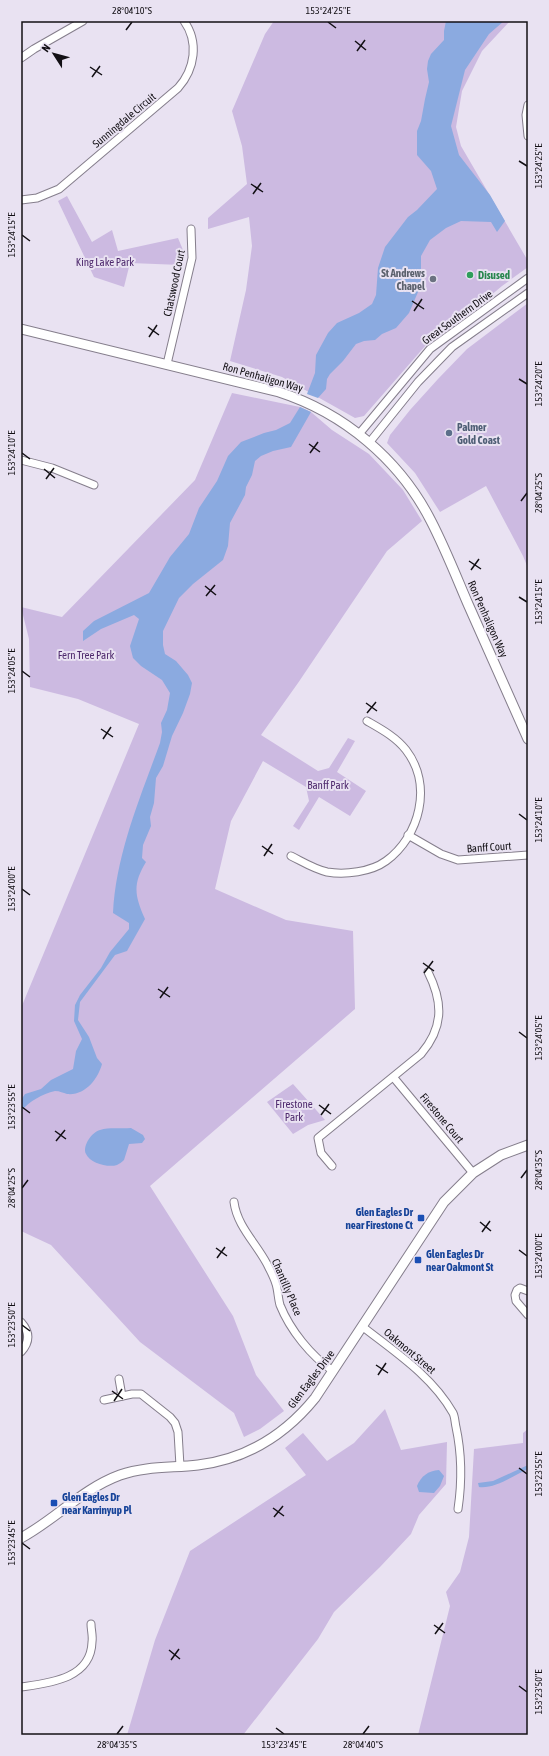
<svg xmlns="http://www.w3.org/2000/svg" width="549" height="1756" font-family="'Asap Condensed',sans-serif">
	<rect width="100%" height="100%" fill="#e9e2f2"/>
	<!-- green -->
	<g fill="#ccbae1">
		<polygon points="274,21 510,21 482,51 462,91 456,127 461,146 528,261 528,267 502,286 478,306 426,345 364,416 355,418 282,377 230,361 246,290 252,246 249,217 208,229 208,218 247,184 242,146 232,111 265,34"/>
		<polygon points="67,196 92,242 112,230 118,251 178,238 183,250 181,265 130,263 124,287 94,277 58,201"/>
		<polygon points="528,303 528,568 523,556 486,486 440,512 415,473 387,443 390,435 410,410 438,379 467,349"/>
		<polygon points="232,393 300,407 311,412 332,430 369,454 403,490 422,521 387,551 298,683 261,735 318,771 329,768 348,738 355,741 337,772 366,791 350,816 319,797 299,830 293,826 309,801 306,787 263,761 231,821 215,889 286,920 353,931 355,1009 150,1186 233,1316 256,1375 284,1411 260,1429 244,1437 234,1413 140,1342 51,1245 21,1231 21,1008 139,724 78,699 30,687 29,639 21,607 62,617 195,480"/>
		<polygon points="293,1084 325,1120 308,1125 293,1134 267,1102"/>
		<polygon points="385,1409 401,1450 447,1442 446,1484 419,1515 411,1534 380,1567 334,1612 318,1639 243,1735 127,1735 155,1640 190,1551 306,1475 285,1448 303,1433 327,1461 354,1443"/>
		<polygon points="528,1429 528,1735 418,1735 450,1606 446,1592 460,1572 469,1537 474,1449 523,1443 523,1433"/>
	</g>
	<!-- water -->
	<g fill="#8baae0">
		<polygon points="446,21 504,21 489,34 465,70 451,126 459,155 490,195 505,221 497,232 491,222 461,221 446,228 430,240 421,256 421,285 409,313 396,328 382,334 375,340 364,341 356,344 343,361 330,374 327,379 326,389 318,398 307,394 315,373 316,355 328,333 337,323 359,313 372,304 376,295 378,268 385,247 408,217 417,210 437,189 431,171 417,155 417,131 421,121 425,99 429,82 427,69 428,61 431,54 444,40 444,31"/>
		<path d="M300 407 311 412 291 447 273 451 261 456 255 461 252 475 246 487 245 495 230 523 228 546 223 560 193 584 179 598 163 631V645L165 654 176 661 188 675 192 683 190 694 183 713 172 736 163 766 156 778 154 803 150 817 151 826 143 845 142 858 146 862C132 885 135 896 145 919L127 951 115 955 80 1002 78 1020 89 1037 97 1058 102 1064C98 1079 85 1096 67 1094 63 1093 60 1091 55 1091 42 1094 30 1101 21 1111V1100L25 1094 41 1089 51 1080 73 1069 76 1051 82 1039 74 1021 75 1005 80 995 101 968 110 952 129 929V923L113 913C116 854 140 798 160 743L162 732 161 723 167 710 170 693 162 680 141 666 133 658 130 646 139 619 134 615 101 629 83 641V631L94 621 149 593 170 557 189 534 199 508 217 481 228 456 241 442 264 433 276 430 290 423Z"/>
		<path d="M131 1128 143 1135 145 1139 142 1143 129 1144 124 1160C122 1162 119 1164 117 1165 108 1168 90 1163 86 1154 82 1146 92 1132 100 1130 109 1127 121 1129 131 1128Z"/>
		<path d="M528 1465V1469C514 1475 495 1489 479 1487L478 1483 493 1481Z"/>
		<path d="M439 1470 444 1476 440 1486 434 1493 419 1492 417 1486C421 1476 428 1471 439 1470Z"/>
	</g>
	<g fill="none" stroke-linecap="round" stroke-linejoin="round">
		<!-- minor casing -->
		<g stroke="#857e8c" stroke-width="9">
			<g id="minor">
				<polyline points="21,58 34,49 83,21"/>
				<polyline points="528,105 526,115 528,136"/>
				<path d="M21 200 37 198 59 189 178 88C195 69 199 42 184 21"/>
				<polyline points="167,364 192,258 191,229"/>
				<polyline points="359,434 430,349 528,278"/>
				<polyline points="369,443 418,382 452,347 528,293"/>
				<polyline points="21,460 52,468 94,485"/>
				<polyline points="408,835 441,854 458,860 528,855"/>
				<path d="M291 856C303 862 314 869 327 872 345 875 371 872 386 861 420 836 433 785 406 750 396 737 381 729 367 721"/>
				<polyline points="394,1078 473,1173"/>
				<path d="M332 1166 321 1153 318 1138 421 1054C444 1027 443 1002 428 972"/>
				<path d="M234 1202C237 1226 256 1243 267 1264 270 1270 274 1277 276 1284 278 1290 278 1298 280 1305 290 1330 311 1356 333 1371"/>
				<polyline points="528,1291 520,1288 517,1290 515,1295 516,1301 528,1315"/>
				<path d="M21 1322C30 1332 30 1342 21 1352"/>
				<path d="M363 1327C395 1352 432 1376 453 1413 455 1417 455 1423 456 1427 462 1455 462 1482 458 1509"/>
				<polyline points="119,1379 122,1396"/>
				<polyline points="104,1400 132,1394 141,1394 170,1417 175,1423 178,1432 180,1466"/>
				<path d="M21 1687C49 1683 91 1679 92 1642 93 1636 91 1630 91 1624"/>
			</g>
		</g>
		<!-- tertiary casing -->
		<g stroke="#857e8c" stroke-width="11">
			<g id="tertiary">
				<path d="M21 329 279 392C344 413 400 460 431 521 445 548 456 576 468 604 488 649 508 694 528 739"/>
				<path d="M21 1538C56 1519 82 1489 120 1475 146 1466 171 1468 198 1465 246 1459 285 1435 315 1398L444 1202 473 1173 501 1155 528 1145"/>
			</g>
		</g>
		<!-- minor -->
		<use href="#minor" stroke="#fff" stroke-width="7"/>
		<!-- tertiary -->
		<use href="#tertiary" stroke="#fff" stroke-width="9"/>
	</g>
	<!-- ticks -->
	<path fill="none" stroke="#131015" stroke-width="1.5" d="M328 22 336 28M126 30 132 22M355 41 366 50M357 51 365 40M90 67 102 75M92 77 100 66M519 161 527 166M251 184 263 192M253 194 261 183M22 235 30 241M412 301 424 309M414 311 422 299M148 327 159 335M149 337 157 325M519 379 527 384M309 444 320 452M22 453 30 459M310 453 318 442M44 469 55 478M46 479 54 468M521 501 527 493M469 561 481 569M471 570 479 559M205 586 216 595M206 596 215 585M519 597 527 602M22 671 30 677M366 703 377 711M367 713 376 702M101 729 113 737M103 739 111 727M519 814 527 820M262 846 273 854M264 856 272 844M22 889 30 895M423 963 434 971M424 973 433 961M158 989 170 997M160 998 168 987M519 1032 527 1038M319 1105 331 1114M22 1107 30 1113M321 1115 329 1104M55 1131 66 1139M56 1141 65 1130M521 1178 527 1170M22 1188 28 1180M480 1222 491 1231M482 1232 490 1221M216 1248 227 1256M519 1250 527 1256M217 1258 225 1247M22 1325 30 1331M376 1365 388 1373M378 1375 386 1363M112 1391 123 1399M114 1401 122 1389M519 1468 527 1474M273 1508 284 1516M274 1517 283 1506M22 1543 30 1549M434 1625 445 1633M435 1634 443 1623M169 1650 180 1659M171 1660 179 1649M519 1686 527 1692M276 1728 284 1734M117 1734 123 1726M363 1734 369 1726"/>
	<!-- markers -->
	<circle fill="#2e9e5b" stroke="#e9e2f2" stroke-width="1.5" cx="470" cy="275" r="4"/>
	<circle fill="#6b7280" stroke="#e9e2f2" stroke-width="1.5" cx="433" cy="279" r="4"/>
	<circle fill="#5c6f8a" stroke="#e9e2f2" stroke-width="1.5" cx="449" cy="433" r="4"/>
	<g fill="#1a4fb4" stroke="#e9e2f2" stroke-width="1.5">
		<rect x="417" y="1214" width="8" height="8" rx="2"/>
		<rect x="414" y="1256" width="8" height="8" rx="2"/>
		<rect x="50" y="1499" width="8" height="8" rx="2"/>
	</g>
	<g text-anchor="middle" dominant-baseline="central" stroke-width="4" stroke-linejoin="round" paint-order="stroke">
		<!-- street labels -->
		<g font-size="11" fill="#131015" stroke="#e9e2f2">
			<text transform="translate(124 120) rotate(-40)">Sunningdale Circuit</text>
			<text transform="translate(174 283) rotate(-78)">Chatswood Court</text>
			<text transform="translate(457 317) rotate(-36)">Great Southern Drive</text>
			<text transform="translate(263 377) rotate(16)">Ron Penhaligon Way</text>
			<text transform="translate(488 619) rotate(66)">Ron Penhaligon Way</text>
			<text transform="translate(489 847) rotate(-4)">Banff Court</text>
			<text transform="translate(442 1118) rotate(50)">Firestone Court</text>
			<text transform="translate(287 1287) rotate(67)">Chantilly Place</text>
			<text transform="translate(410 1351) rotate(40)">Oakmont Street</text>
			<text transform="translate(311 1379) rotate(-53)">Glen Eagles Drive</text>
		</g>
		<!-- park labels -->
		<g font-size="11" fill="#4e296d" stroke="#e9e2f2">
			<text x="105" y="262">King Lake Park</text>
			<text x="86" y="655">Fern Tree Park</text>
			<text x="328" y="785">Banff Park</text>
			<text x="294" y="1104">Firestone<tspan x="294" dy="13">Park</tspan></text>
		</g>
		<!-- worship labels -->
		<g font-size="11" font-weight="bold" fill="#5b616d" stroke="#e9e2f2" text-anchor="end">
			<text x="425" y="273">St Andrews<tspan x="425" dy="13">Chapel</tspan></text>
		</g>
		<!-- leisure labels -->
		<g font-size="11" font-weight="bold" fill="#27864d" stroke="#e9e2f2" text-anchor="start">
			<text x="478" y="275">Disused</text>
		</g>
		<!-- service labels -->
		<g font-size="11" font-weight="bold" fill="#4e5e75" stroke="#e9e2f2" text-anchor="start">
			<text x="457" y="427">Palmer<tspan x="457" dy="13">Gold Coast</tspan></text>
		</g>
		<!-- transit labels -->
		<g font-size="11" font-weight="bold" fill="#164399" stroke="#e9e2f2" text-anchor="start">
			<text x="413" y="1212" text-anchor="end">Glen Eagles Dr<tspan x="413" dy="13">near Firestone Ct</tspan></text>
			<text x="426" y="1254">Glen Eagles Dr<tspan x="426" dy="13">near Oakmont St</tspan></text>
			<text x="62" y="1497">Glen Eagles Dr<tspan x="62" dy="13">near Karrinyup Pl</tspan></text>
		</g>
	</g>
	<!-- border -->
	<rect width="549" height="1756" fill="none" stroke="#e9e2f2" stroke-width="44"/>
	<!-- north arrow -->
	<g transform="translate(54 54) rotate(306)" stroke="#e9e2f2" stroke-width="3" paint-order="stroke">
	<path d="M0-3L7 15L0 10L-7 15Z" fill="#131015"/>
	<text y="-6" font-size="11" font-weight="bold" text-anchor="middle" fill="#131015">N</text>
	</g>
	<rect x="22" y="22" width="505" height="1712" fill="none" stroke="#131015" stroke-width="1.5"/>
	<g font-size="10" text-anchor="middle" fill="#131015">
		<text x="132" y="14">28°04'10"S</text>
		<text x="328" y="14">153°24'25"E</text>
		<text transform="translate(538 166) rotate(-90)" y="4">153°24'25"E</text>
		<text transform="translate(11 235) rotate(-90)" y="4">153°24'15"E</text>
		<text transform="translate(538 384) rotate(-90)" y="4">153°24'20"E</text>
		<text transform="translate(11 453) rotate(-90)" y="4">153°24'10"E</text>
		<text transform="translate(538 493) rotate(-90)" y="4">28°04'25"S</text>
		<text transform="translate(538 602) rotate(-90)" y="4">153°24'15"E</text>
		<text transform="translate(11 671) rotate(-90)" y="4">153°24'05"E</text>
		<text transform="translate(538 820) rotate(-90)" y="4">153°24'10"E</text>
		<text transform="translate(11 889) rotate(-90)" y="4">153°24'00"E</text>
		<text transform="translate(538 1038) rotate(-90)" y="4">153°24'05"E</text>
		<text transform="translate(11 1107) rotate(-90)" y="4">153°23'55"E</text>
		<text transform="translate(538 1170) rotate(-90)" y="4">28°04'35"S</text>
		<text transform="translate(11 1188) rotate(-90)" y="4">28°04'25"S</text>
		<text transform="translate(538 1256) rotate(-90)" y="4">153°24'00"E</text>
		<text transform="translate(11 1325) rotate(-90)" y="4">153°23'50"E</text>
		<text transform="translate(538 1474) rotate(-90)" y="4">153°23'55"E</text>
		<text transform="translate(11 1543) rotate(-90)" y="4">153°23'45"E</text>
		<text transform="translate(538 1692) rotate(-90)" y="4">153°23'50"E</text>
		<text x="117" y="1748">28°04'35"S</text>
		<text x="284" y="1748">153°23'45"E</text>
		<text x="363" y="1748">28°04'40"S</text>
	</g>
</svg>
